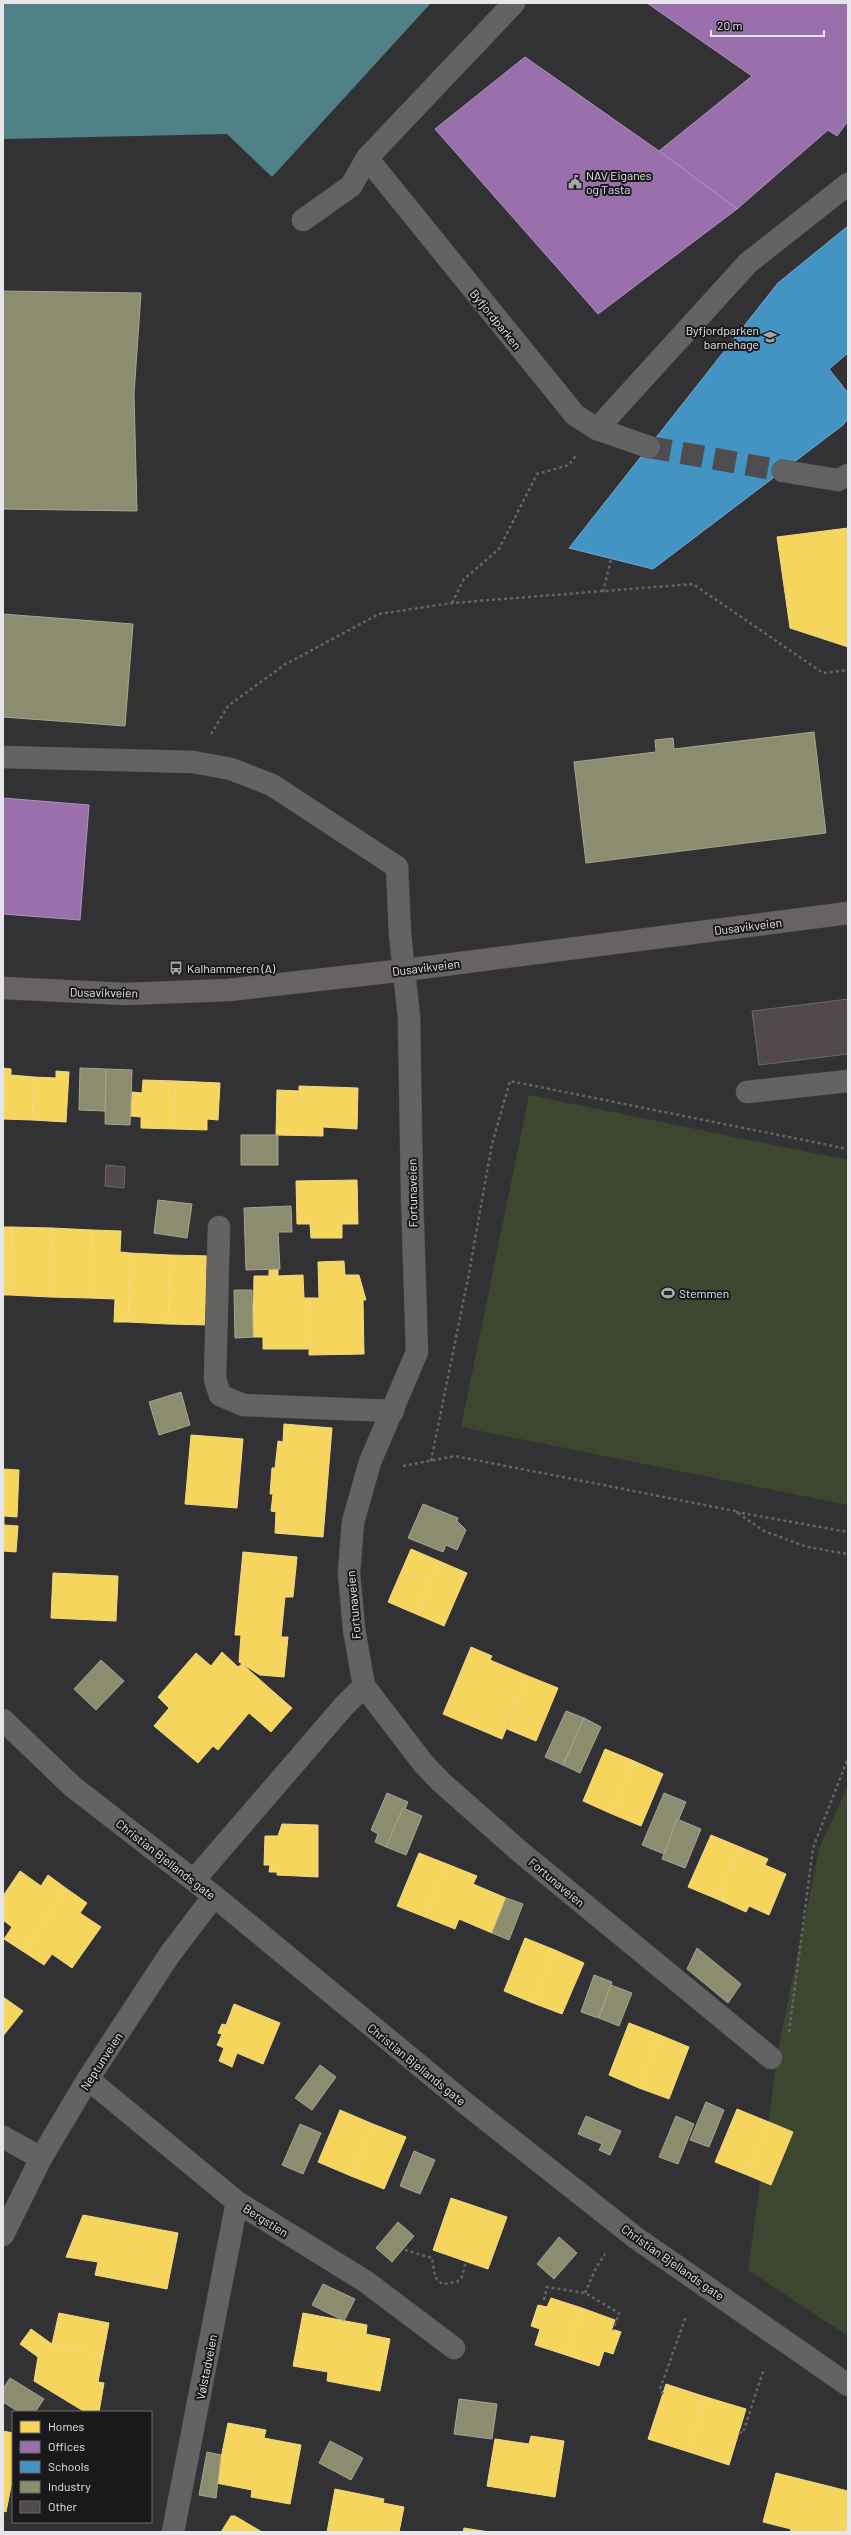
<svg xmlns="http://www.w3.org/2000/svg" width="851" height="2535" font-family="Barlow,sans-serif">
	<rect width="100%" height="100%" fill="#323134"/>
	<!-- green -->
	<g fill="#3d4730">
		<polygon points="529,1095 848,1160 848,1505 461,1427"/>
		<polygon points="848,1785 848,2336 748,2270 779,2045 819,1849"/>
	</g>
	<!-- water -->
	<polygon fill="#508186" points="3,3 431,3 272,177 227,134 3,139"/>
	<!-- homes -->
	<g fill="#f6d55c" stroke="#f1da86">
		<polygon points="848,528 848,647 790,628 777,537"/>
		<polygon points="3,1068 11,1069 11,1075 34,1077 32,1120 3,1119"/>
		<polygon points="56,1071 69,1072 66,1122 32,1120 34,1077 56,1078"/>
		<polygon points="143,1080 176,1081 174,1129 141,1128 141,1117 131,1116 132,1092 142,1093"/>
		<polygon points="176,1081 220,1083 218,1120 207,1119 207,1130 174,1129"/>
		<polygon points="299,1086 358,1088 357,1129 323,1127 323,1136 276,1135 277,1090 299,1091"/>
		<polygon points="357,1180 358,1224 342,1224 342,1238 311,1238 310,1224 297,1224 296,1181"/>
		<polygon points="3,1227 12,1227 10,1295 3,1295"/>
		<polygon points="12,1227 52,1228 50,1297 10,1295"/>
		<polygon points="52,1228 92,1230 89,1298 50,1297"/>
		<polygon points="92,1230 121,1231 120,1252 130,1253 128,1322 114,1322 115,1299 89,1298"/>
		<polygon points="130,1253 170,1255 168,1324 128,1322"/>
		<polygon points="170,1255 210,1256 208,1325 168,1324"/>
		<polygon points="344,1261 345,1275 359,1275 366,1300 363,1300 364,1354 309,1355 310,1298 319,1298 318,1262"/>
		<polygon points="278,1269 278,1276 303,1275 304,1298 310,1298 309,1349 263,1349 263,1337 253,1337 254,1276 269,1276 269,1270"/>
		<polygon points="284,1424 332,1428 323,1537 275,1533 276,1512 271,1511 273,1494 270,1494 272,1468 275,1468 278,1441 283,1442"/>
		<polygon points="191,1435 243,1439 237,1508 185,1504"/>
		<polygon points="3,1469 19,1470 17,1517 4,1516 4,1525 18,1526 16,1552 3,1551"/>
		<polygon points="411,1549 439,1561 416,1614 388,1602"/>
		<polygon points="243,1552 297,1557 293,1597 285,1597 281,1637 288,1637 284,1677 260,1675 239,1662 241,1635 235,1635"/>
		<polygon points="439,1561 467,1573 444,1626 416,1614"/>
		<polygon points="53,1573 118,1576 116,1621 51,1618"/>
		<polygon points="471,1647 492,1656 490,1660 528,1676 502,1739 443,1714"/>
		<polygon points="222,1652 238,1667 242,1664 292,1708 271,1732 249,1713 218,1750 213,1746 198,1763 154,1726 169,1708 158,1697 196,1653 211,1666"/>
		<polygon points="528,1676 558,1688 536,1741 507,1729"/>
		<polygon points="605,1749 634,1761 612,1814 583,1801"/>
		<polygon points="634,1761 663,1774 641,1826 612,1814"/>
		<polygon points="282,1824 318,1825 318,1877 277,1875 277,1872 269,1872 270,1865 264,1865 265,1836 278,1836"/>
		<polygon points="711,1835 740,1847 717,1899 688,1887"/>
		<polygon points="740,1847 768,1859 765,1865 786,1874 769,1915 749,1906 746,1912 717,1899"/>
		<polygon points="419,1853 447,1864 425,1917 397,1906"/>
		<polygon points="447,1864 477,1876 473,1884 506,1898 492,1933 459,1919 455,1929 425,1917"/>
		<polygon points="20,1871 41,1886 48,1875 67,1889 24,1952 4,1939 12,1927 3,1920 3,1896"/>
		<polygon points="67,1889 87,1903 80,1913 101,1927 72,1968 52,1954 44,1965 24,1952"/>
		<polygon points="525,1938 555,1950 533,2003 504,1991"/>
		<polygon points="555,1950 584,1963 562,2014 533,2003"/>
		<polygon points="3,1997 23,2011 3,2036"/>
		<polygon points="234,2004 280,2023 263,2064 237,2053 232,2067 219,2061 224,2048 217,2045 222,2034 218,2033 222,2024 226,2025"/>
		<polygon points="629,2023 660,2035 639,2088 609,2075"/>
		<polygon points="660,2035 689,2047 669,2099 639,2088"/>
		<polygon points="737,2109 769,2122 747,2175 715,2162"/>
		<polygon points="340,2110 373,2124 351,2176 318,2162"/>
		<polygon points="769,2122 793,2132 771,2185 747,2175"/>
		<polygon points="373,2124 406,2137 384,2189 351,2176"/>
		<polygon points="451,2198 507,2217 488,2269 433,2250"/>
		<polygon points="83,2215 178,2233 167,2289 95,2275 98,2262 66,2257"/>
		<polygon points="551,2298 582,2308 566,2355 535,2345 540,2329 531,2326 538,2305 547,2307"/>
		<polygon points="582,2308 615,2320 612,2329 621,2332 613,2354 604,2351 599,2366 566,2355"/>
		<polygon points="59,2313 109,2323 103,2355 52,2344"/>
		<polygon points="303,2313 367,2325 366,2334 390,2339 380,2391 327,2381 328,2372 293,2366"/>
		<polygon points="31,2329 52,2344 103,2355 98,2382 104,2383 99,2412 85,2412 34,2381 38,2357 20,2344"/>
		<polygon points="666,2384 706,2397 689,2452 648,2439"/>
		<polygon points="706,2397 746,2409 729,2465 689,2452"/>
		<polygon points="228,2423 266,2430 264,2438 301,2445 290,2504 251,2497 252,2490 216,2483"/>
		<polygon points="3,2431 13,2433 13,2476 6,2512 3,2511"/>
		<polygon points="531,2436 564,2441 555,2497 487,2486 495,2439 529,2444"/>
		<polygon points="776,2473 848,2491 847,2532 790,2532 791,2529 763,2522"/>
		<polygon points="335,2489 384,2499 383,2503 404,2507 399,2532 327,2532"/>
		<polygon points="231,2516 235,2516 262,2532 221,2532"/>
		<polygon points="464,2528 489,2532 463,2532"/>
	</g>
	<!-- offices -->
	<g fill="#9970ab" stroke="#b093be">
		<polygon points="647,3 848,3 848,121 837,136 828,130 737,209 659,151 752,76"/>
		<polygon points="525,57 659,151 737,209 598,314 435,129"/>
		<polygon points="3,798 89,805 80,920 3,914"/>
	</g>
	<!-- schools -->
	<polygon fill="#4393c3" stroke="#74acce" points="848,226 848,353 829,369 848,393 848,419 843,425 653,569 569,548 778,283"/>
	<!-- industry -->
	<g fill="#8c8c6e" stroke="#a7a793">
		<polygon points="3,291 141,293 134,394 137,511 3,509"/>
		<polygon points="3,614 133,624 125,726 3,717"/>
		<polygon points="814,732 826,833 586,863 574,762 656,752 655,740 673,738 674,749"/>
		<polygon points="80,1068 106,1069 105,1111 79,1110"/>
		<polygon points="106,1069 132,1070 130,1125 105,1124"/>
		<rect x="241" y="1135" width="37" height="30"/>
		<polygon points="158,1200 192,1204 187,1238 154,1233"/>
		<polygon points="291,1206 292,1232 278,1232 280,1269 246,1270 244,1208"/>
		<polygon points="234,1290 252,1290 253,1337 235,1338"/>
		<polygon points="181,1392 190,1425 159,1435 149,1402"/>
		<polygon points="423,1504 458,1518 457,1521 466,1530 457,1550 446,1545 443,1552 408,1538"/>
		<polygon points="101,1660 124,1681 96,1710 74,1689"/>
		<polygon points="566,1711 584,1718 563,1765 545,1757"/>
		<polygon points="584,1718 601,1727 580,1773 563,1765"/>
		<polygon points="387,1793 408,1802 405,1809 403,1808 386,1847 375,1842 378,1834 371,1830"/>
		<polygon points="664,1793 686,1802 664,1854 642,1845"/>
		<polygon points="403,1808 422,1816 406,1855 386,1847"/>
		<polygon points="677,1819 701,1829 685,1868 662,1859"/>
		<polygon points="506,1898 523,1904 509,1940 492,1933"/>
		<polygon points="697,1948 741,1984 728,2003 687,1969"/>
		<polygon points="594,1975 612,1982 598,2018 581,2012"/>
		<polygon points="611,1985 632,1993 619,2026 599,2018"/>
		<polygon points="320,2065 336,2077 312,2110 295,2098"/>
		<polygon points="706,2102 724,2110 709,2147 690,2140"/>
		<polygon points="586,2116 621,2131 610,2155 599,2150 602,2144 578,2134"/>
		<polygon points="676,2116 694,2124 678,2164 659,2157"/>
		<polygon points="300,2124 321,2133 303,2174 282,2165"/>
		<polygon points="414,2151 435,2160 420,2194 400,2186"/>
		<polygon points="398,2222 414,2236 392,2262 376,2248"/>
		<polygon points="559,2237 577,2253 554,2279 537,2264"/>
		<polygon points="323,2284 355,2299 344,2321 312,2305"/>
		<polygon points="10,2378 44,2399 35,2412 19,2412 3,2402 3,2389"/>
		<polygon points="459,2399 497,2404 492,2439 454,2434"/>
		<polygon points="330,2441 363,2458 351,2480 319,2463"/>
		<polygon points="207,2452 221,2455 216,2498 199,2495"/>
	</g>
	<!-- building -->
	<g fill="#524a4a" stroke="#6c6a6b">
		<polygon points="848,999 848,1054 759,1065 752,1011"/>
		<polygon points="106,1165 125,1167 124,1188 105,1186"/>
	</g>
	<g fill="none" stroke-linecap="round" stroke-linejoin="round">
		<!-- minor-tunnel -->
		<polyline stroke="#4d4c4f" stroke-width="22" stroke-dasharray="22 11" stroke-linecap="butt" points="649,447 783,471"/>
		<!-- minor casing -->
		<g stroke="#4f4e51" stroke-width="23">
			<g id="minor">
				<polyline points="367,158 575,415 597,429 649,447"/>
				<polyline points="303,220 351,186 367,158 514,3"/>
				<polyline points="597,429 748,263 848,184"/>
				<polyline points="783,471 838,480 848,475"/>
				<polyline points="3,757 193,762 231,769 272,785 397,867 400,934 409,1018 412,1195 417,1352 370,1462 353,1522 349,1573 354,1629 364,1686 344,1706 194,1880"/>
				<polyline points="747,1092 848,1081"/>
				<polyline points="219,1227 215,1379 220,1395 243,1405 393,1411"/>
				<polyline points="364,1686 423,1763 441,1782 518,1850 771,2058"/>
				<polyline points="3,1720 73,1787 214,1896 465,2103 636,2238 848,2385"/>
				<polyline points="88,2079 237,2202 365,2281 454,2348"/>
				<polyline points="3,2137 41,2158"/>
				<polyline points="3,2235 41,2158 88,2079 170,1954 214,1896"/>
				<polyline points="173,2532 237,2202"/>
			</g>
		</g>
		<!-- major casing -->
		<g stroke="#4f4e51" stroke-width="23">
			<polyline id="major" points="3,988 126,994 229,990 405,970 848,913"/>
		</g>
		<!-- path -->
		<g stroke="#656566" stroke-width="2.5" stroke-dasharray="3 3" stroke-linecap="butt">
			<polyline points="603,592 611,559"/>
			<polyline points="452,603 464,579 499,549 537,474 569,465 577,454"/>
			<polyline points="211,734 228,706 284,665 379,614 452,603 693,584 823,673 848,670"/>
			<polyline points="431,1461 469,1273 492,1144 510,1081 848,1149"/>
			<polyline points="403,1466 455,1456 598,1484 735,1511 764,1531 807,1547 848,1554"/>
			<polyline points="736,1512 848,1532"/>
			<polyline points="789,2032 813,1848 848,1758"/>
			<polyline points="405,2250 432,2258 435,2277 442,2284 457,2282 462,2277 466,2261"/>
			<polyline points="585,2293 596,2268 605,2254"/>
			<polyline points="544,2300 547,2287 585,2293 619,2313 613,2330"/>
			<polyline points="663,2394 660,2389 686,2316"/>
			<polyline points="739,2432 743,2433 764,2368"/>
		</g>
		<!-- minor -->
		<use href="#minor" stroke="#636365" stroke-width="22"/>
		<!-- major -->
		<use href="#major" stroke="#686262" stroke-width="22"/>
	</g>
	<!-- icons -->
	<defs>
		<g id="civic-bare" transform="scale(1.08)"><path d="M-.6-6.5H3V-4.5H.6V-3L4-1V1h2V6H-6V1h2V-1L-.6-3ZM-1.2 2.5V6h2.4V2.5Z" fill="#a7a6aa" stroke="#19181b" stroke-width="2.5" paint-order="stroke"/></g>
		<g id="school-bare" transform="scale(1.08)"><path d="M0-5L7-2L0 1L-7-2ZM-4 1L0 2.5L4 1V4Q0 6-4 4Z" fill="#a7a6aa" stroke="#19181b" stroke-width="2.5" paint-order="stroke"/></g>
		<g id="bus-bare" transform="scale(1.08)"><path d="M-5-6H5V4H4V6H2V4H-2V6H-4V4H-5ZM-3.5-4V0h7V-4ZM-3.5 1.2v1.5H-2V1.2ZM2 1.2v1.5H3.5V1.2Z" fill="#a7a6aa" stroke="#19181b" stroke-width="2.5" paint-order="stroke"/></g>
		<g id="stadium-bare" transform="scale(1.08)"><path d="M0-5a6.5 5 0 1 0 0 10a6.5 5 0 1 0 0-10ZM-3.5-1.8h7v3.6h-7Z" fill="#a7a6aa" stroke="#19181b" stroke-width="2.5" paint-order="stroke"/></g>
	</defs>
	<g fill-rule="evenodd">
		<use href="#civic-bare" x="575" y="182"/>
		<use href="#school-bare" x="770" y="337"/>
		<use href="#bus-bare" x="176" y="968"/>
		<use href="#stadium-bare" x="668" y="1293"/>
	</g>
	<g text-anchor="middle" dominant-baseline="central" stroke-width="4" stroke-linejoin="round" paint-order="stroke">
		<!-- poi labels -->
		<g font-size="12" fill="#e6e5e9" stroke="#19181b" text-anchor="start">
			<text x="586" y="175">NAV Eiganes<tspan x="586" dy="14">og Tasta</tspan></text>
			<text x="759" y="330" text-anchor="end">Byfjordparken<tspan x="759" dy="14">barnehage</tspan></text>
			<text x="187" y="968">Kalhammeren (A)</text>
			<text x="679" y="1293">Stemmen</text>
		</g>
		<!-- street labels -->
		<g font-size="12" fill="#e6e5e9" stroke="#19181b">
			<text transform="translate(496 319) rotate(51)">Byfjordparken</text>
			<text transform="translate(748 926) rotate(-7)">Dusavikveien</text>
			<text transform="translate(426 967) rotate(-7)">Dusavikveien</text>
			<text transform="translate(104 992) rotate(1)">Dusavikveien</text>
			<text transform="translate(412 1193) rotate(-91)">Fortunaveien</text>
			<text transform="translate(353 1605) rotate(-95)">Fortunaveien</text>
			<text transform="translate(166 1859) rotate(38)">Christian Bjellands gate</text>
			<text transform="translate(557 1882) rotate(40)">Fortunaveien</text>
			<text transform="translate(101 2061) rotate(-57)">Neptunveien</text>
			<text transform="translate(417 2064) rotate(39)">Christian Bjellands gate</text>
			<text transform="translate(266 2220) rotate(32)">Bergstien</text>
			<text transform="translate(673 2262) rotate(35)">Christian Bjellands gate</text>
			<text transform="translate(206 2367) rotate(-79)">Vølstadveien</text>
		</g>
	</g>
	<!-- border -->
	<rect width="851" height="2535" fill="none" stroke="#e6e5e9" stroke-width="8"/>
	<!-- legend -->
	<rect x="12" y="2411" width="140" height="112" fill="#19181b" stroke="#6b6a6d"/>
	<rect x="20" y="2421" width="20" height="12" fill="#f6d55c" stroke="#6b6a6d"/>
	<text x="48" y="2431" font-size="12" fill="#e6e5e9">Homes</text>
	<rect x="20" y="2441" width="20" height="12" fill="#9970ab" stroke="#6b6a6d"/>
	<text x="48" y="2451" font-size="12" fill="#e6e5e9">Offices</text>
	<rect x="20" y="2461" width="20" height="12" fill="#4393c3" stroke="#6b6a6d"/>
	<text x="48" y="2471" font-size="12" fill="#e6e5e9">Schools</text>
	<rect x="20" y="2481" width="20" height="12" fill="#8c8c6e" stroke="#6b6a6d"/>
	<text x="48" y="2491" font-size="12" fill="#e6e5e9">Industry</text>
	<rect x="20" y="2501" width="20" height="12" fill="#524a4a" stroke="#6b6a6d"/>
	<text x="48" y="2511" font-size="12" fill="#e6e5e9">Other</text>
	<!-- scale -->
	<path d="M711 30v6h113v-6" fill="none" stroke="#e6e5e9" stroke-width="2"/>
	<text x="717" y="30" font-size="12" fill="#e6e5e9" stroke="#19181b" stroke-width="3" paint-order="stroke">20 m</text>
</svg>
